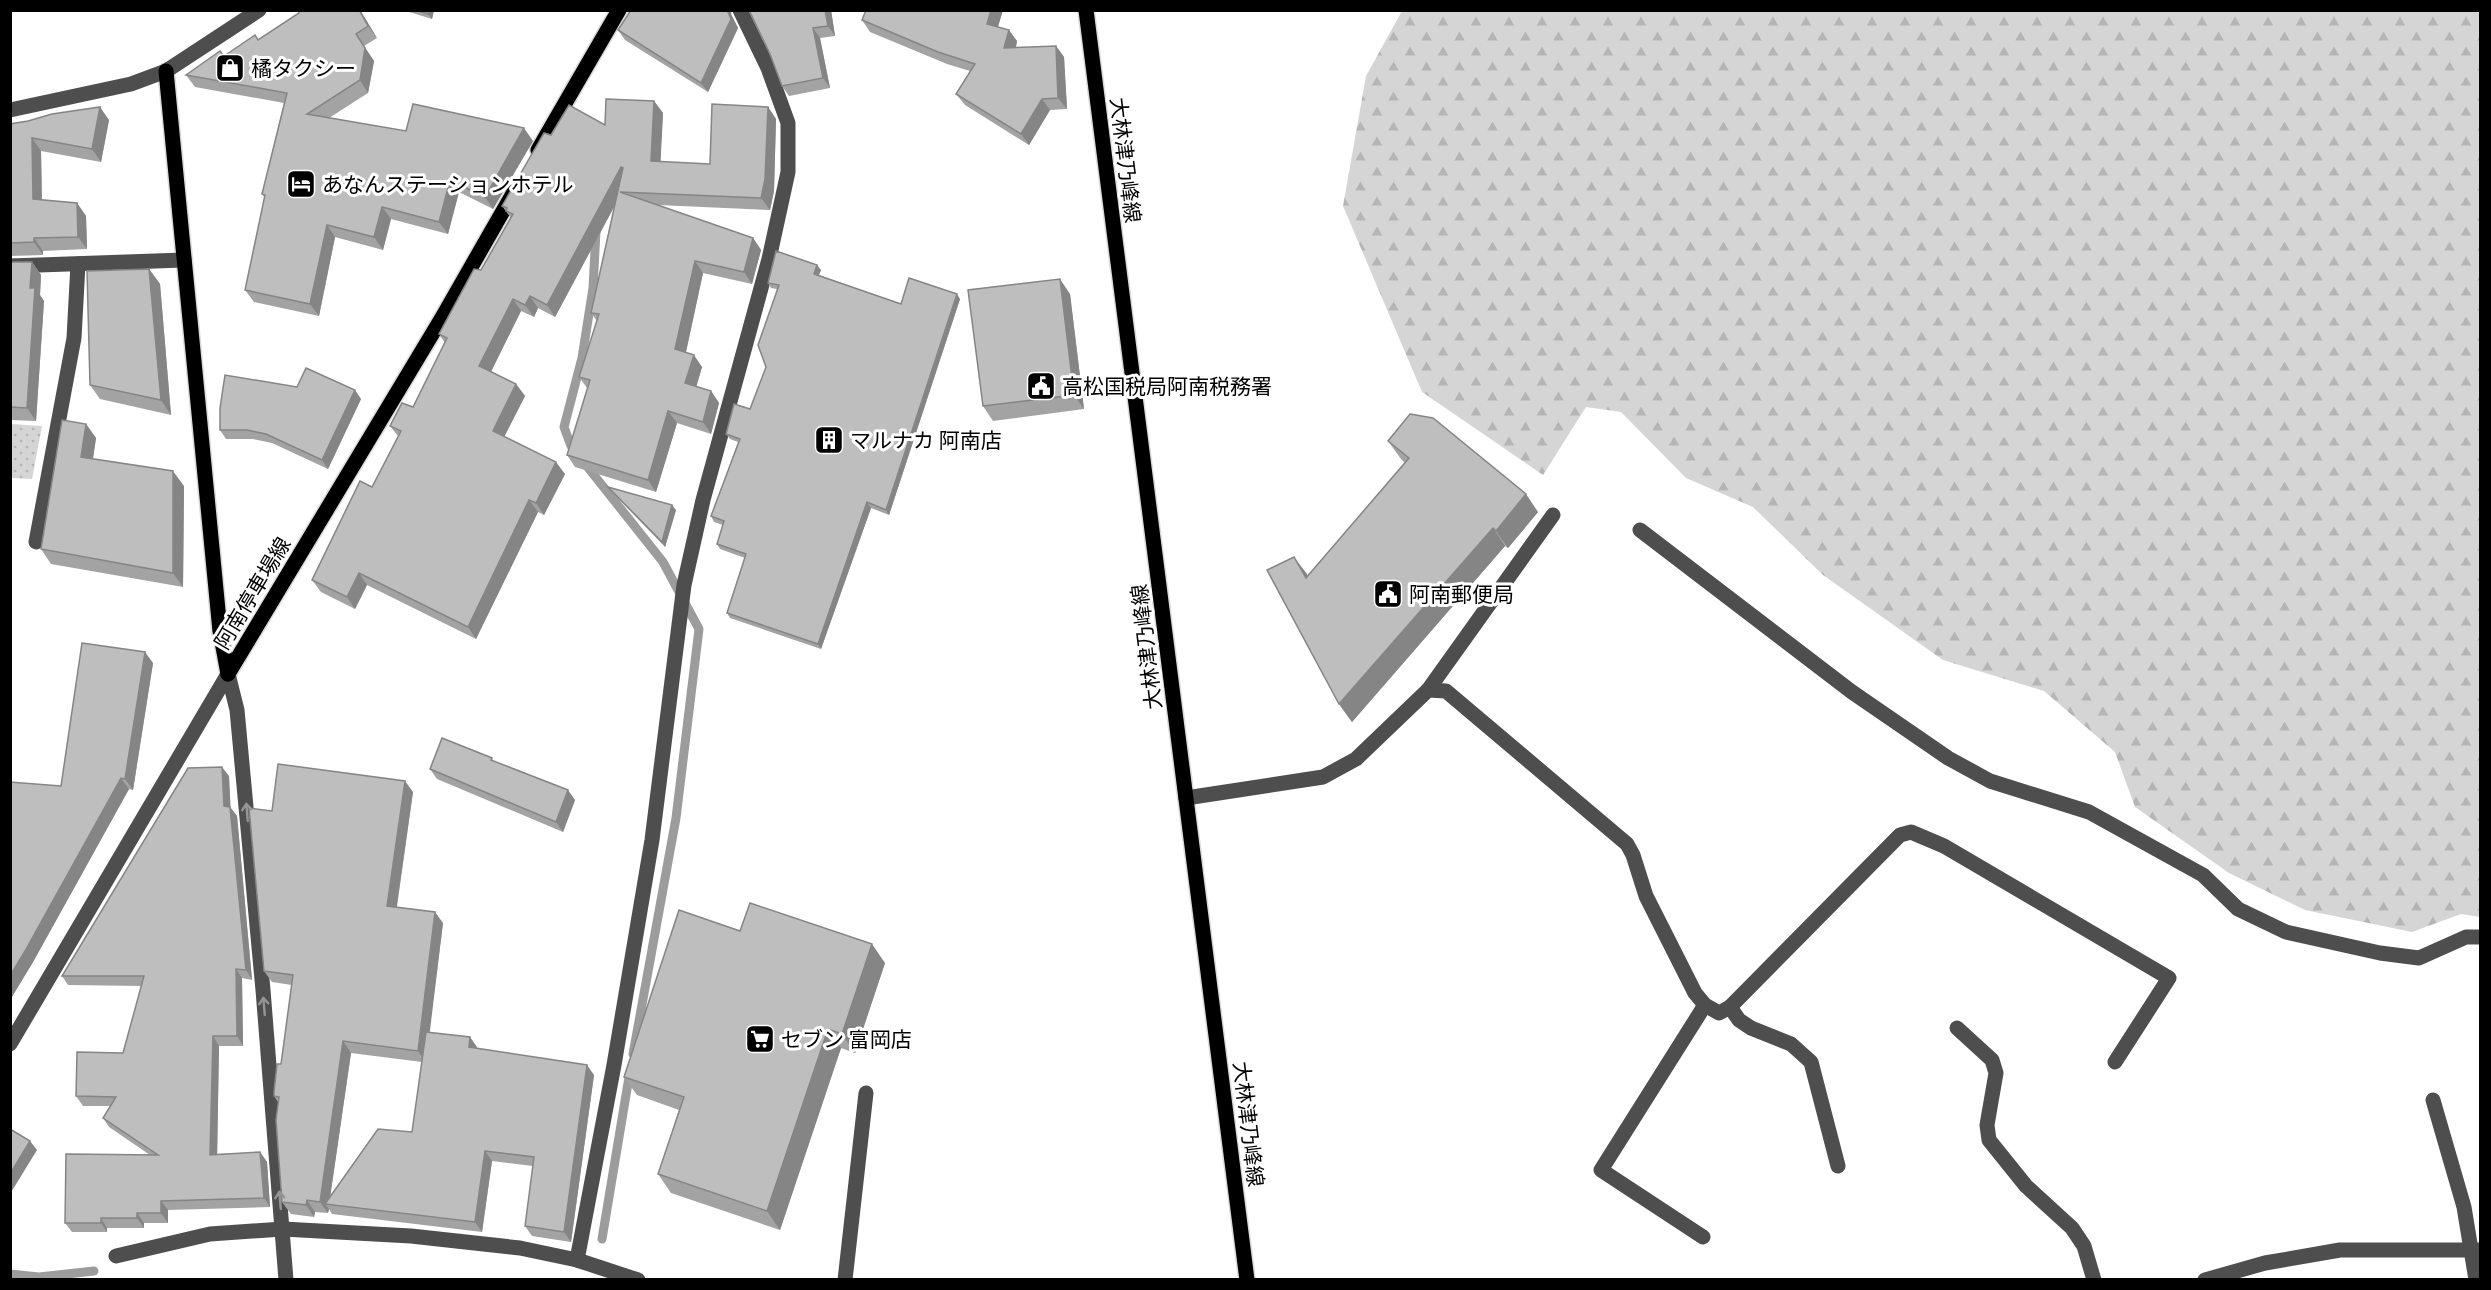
<svg xmlns="http://www.w3.org/2000/svg" width="2491" height="1290" font-family="Ubuntu,'Noto Sans JP',sans-serif">
	<defs>
		<pattern id="forest-firs" width="22" height="20" patternUnits="userSpaceOnUse" patternTransform="scale(1.5)"><rect width="22" height="20" fill="#d5d5d5"/><path d="M5 1l3.5 6h-7zM16 11l3.5 6h-7z" fill="#b5b5b5"/></pattern>
		<pattern id="park-dots" width="8" height="8" patternUnits="userSpaceOnUse" patternTransform="scale(1.5)"><rect width="8" height="8" fill="#d5d5d5"/><path d="M2 2h.1M6 6h.1" fill="none" stroke="#b5b5b5" stroke-width="1.8" stroke-linecap="round"/></pattern>
	</defs>
	<rect width="100%" height="100%" fill="#fff"/>
	<!-- forest -->
	<polygon fill="url(#forest-firs)" points="1402,11 2480,11 2480,917 2461,914 2412,932 2305,910 2229,873 2135,807 2115,752 2044,691 1943,660 1823,575 1753,507 1686,478 1621,412 1586,407 1543,475 1422,392 1343,206 1366,76"/>
	<!-- park -->
	<polygon fill="url(#park-dots)" points="11,424 42,426 32,479 11,478"/>
	<g fill="none" stroke-linecap="round" stroke-linejoin="round">
		<!-- stream -->
		<g stroke="#9c9c9c" stroke-width="9">
			<polyline points="577,454 571,446 564,427 582,358 593,288 596,231"/>
			<polyline points="586,465 663,562 699,629 676,818 633,1054"/>
			<polyline points="602,1239 630,1071"/>
			<polyline points="10,1274 39,1277 94,1271"/>
		</g>
		<!-- major casing -->
		<g stroke="#dbdbdb" stroke-width="18">
			<g id="major">
				<polyline points="1086,10 1247,1280"/>
				<polyline points="166,71 220,631 228,674"/>
				<polyline points="538,150 619,10"/>
				<polyline points="228,674 443,316 514,192"/>
			</g>
		</g>
		<!-- minor -->
		<g stroke="#4e4e4e" stroke-width="15">
			<polyline points="10,110 131,84 166,71 259,10"/>
			<polyline points="10,266 184,260"/>
			<polyline points="1640,530 1852,692 1948,758 1990,781 2089,812 2203,875 2238,909 2286,932 2380,953 2419,958 2466,937 2480,937"/>
			<polyline points="36,542 74,338 78,264"/>
			<polyline points="228,674 237,710 263,990 286,1280"/>
			<polyline points="1428,690 1553,515"/>
			<polyline points="1186,798 1323,777 1356,759 1428,690 1446,691 1627,844 1633,855 1646,896 1695,993 1705,1005 1719,1013 1730,1007 1900,835 1911,832 1944,846 2169,978 2115,1062"/>
			<polyline points="1730,1007 1739,1020 1751,1028 1791,1044 1811,1062 1838,1166"/>
			<polyline points="1957,1028 1992,1060 1996,1073 1987,1125 1989,1140 2026,1186 2072,1228 2084,1246 2094,1280"/>
			<polyline points="10,1044 228,674"/>
			<polyline points="2433,1100 2464,1207 2476,1280"/>
			<polyline points="1703,1237 1601,1170 1705,1005"/>
			<polyline points="116,1256 210,1234 283,1229 411,1236 520,1248 577,1260 638,1280"/>
			<polyline points="577,1260 614,1065 652,840 684,585 703,500 769,259 788,172 788,123 768,68 740,10"/>
			<polyline points="845,1280 866,1093"/>
			<polyline points="2205,1280 2265,1263 2340,1250 2480,1250"/>
		</g>
		<!-- major -->
		<use href="#major" stroke="#000" stroke-width="15"/>
	</g>
	<!-- wall -->
	<g fill="#a3a3a3" fill-rule="evenodd">
		<polygon points="360,10 377,38 364,46 374,61 368,93 329,118 406,131 533,141 493,209 459,192 448,234 391,219 383,250 335,237 319,316 254,302 245,290 265,198 262,194 284,103 195,87 186,75 258,40"/>
		<polygon points="403,10 434,10 432,19"/>
		<polygon points="749,10 831,10 835,36 820,38 830,88 789,96 782,86 770,54"/>
		<polygon points="866,10 1003,10 998,27 1017,41 1016,48 1056,46 1064,57 1067,109 1050,110 1029,145 965,105 956,94 970,71 947,64 870,32 862,20"/>
		<polygon points="731,14 738,28 708,92 625,40 618,30"/>
		<polygon points="654,101 663,113 660,162 710,164 768,107 776,119 774,191 770,210 658,205 753,238 761,250 752,284 703,273 686,352 702,367 696,386 711,391 719,403 711,434 677,423 656,492 575,467 567,455 587,388 579,377 597,321 591,313 614,207 555,317 538,308 534,317 521,311 491,371 516,384 525,396 504,437 565,474 544,515 538,512 476,639 367,585 355,609 321,592 312,580 372,487 398,436 390,426 413,407 445,343 439,334 481,270 511,218 502,206 551,135 605,125"/>
		<polygon points="109,120 101,162 41,151 42,200 77,203 86,216 87,249 43,251 43,255 10,256 10,124 28,121"/>
		<polygon points="10,262 32,262 41,275 40,295 44,301 36,421 10,420"/>
		<polygon points="149,269 160,284 171,415 100,399 90,385"/>
		<polygon points="821,270 819,275 901,304 960,299 889,515 871,508 821,649 730,618 727,613 745,558 720,549 717,544 723,525 714,522 711,516 738,442 730,439 726,434 750,409 766,367 777,289 771,288 768,283"/>
		<polygon points="1070,294 1084,409 993,421 983,406"/>
		<polygon points="297,387 361,399 328,469 272,443 253,439 226,439 220,430"/>
		<polygon points="86,424 96,438 93,459 184,486 183,587 51,564 41,549"/>
		<polygon points="1388,441 1538,512 1508,548 1505,546 1352,722 1339,704 1307,576 1405,463 1401,459"/>
		<polygon points="608,487 676,510 665,547 612,492"/>
		<polygon points="153,663 133,790 129,789 33,962 10,1000 10,782 61,786"/>
		<polygon points="492,758 493,761 575,800 563,832 437,779 430,769"/>
		<polygon points="229,776 230,807 237,816 252,980 242,978 243,1046 219,1046 217,1154 260,1152 267,1162 270,1207 168,1210 168,1223 144,1223 144,1228 107,1228 107,1232 72,1232 65,1223 150,1155 109,1127 103,1118 110,1106 83,1106 76,1096 123,1053 142,986 68,985 62,976"/>
		<path d="M413 792 397 907 443 923 429 1032 477 1047V1048L594 1075 571 1242 532 1236 525 1226 533 1166 492 1161 482 1232 332 1214 329 1209 328 1213 315 1212 314 1217 291 1214 282 1202 278 1102 274 1096 281 1064 292 985 272 982 264 971 272 811ZM351 1053 422 1062 412 1132 330 1197Z"/>
		<polygon points="740,931 885,963 855,1053 841,1048 780,1230 671,1193 658,1174 679,1110 637,1095 624,1077"/>
	</g>
	<!-- shaded-wall -->
	<g fill="#858585">
		<polygon points="359,10 360,10 377,38 368,26"/>
		<polygon points="429,10 434,10 432,19 428,14"/>
		<polygon points="727,10 732,10 731,14 738,28 708,92 701,83"/>
		<polygon points="825,10 831,10 835,36 828,26"/>
		<polygon points="991,10 1003,10 995,36 987,24"/>
		<polygon points="813,28 820,38 830,88 823,78"/>
		<polygon points="1009,30 1017,41 1013,60 1004,48"/>
		<polygon points="356,34 374,61 368,93 360,80"/>
		<polygon points="1056,46 1064,57 1067,109 1058,98"/>
		<polygon points="1042,99 1050,110 1029,145 1021,134"/>
		<polygon points="654,101 663,113 660,173 651,161"/>
		<polygon points="100,107 109,120 101,162 92,149"/>
		<polygon points="768,107 776,119 774,191 770,210 761,198"/>
		<polygon points="524,128 533,141 493,209 485,197"/>
		<polygon points="32,138 41,151 42,212 33,199"/>
		<polygon points="621,167 629,179 555,317 547,305"/>
		<polygon points="450,180 459,192 448,234 439,222"/>
		<polygon points="77,203 86,216 87,249 78,237"/>
		<polygon points="382,207 391,219 383,250 374,237"/>
		<polygon points="327,225 335,237 319,316 310,304"/>
		<polygon points="34,238 43,251 43,255 34,242"/>
		<polygon points="753,238 761,250 752,284 744,272"/>
		<polygon points="695,261 703,273 684,361 675,349"/>
		<polygon points="32,262 41,275 40,295 44,301 36,421 27,408 30,288"/>
		<polygon points="817,265 821,270 817,279 814,274"/>
		<polygon points="149,269 160,284 171,415 161,400"/>
		<polygon points="1060,279 1070,294 1084,409 1074,395"/>
		<polygon points="957,294 960,299 889,515 886,510"/>
		<polygon points="530,296 538,308 534,317 525,305"/>
		<polygon points="513,299 521,311 488,378 479,366"/>
		<polygon points="694,355 702,367 694,395 685,383"/>
		<polygon points="516,384 525,396 501,443 493,431"/>
		<polygon points="355,390 361,399 328,469 322,460"/>
		<polygon points="711,391 719,403 711,434 703,422"/>
		<polygon points="668,411 677,423 656,492 648,480"/>
		<polygon points="86,424 96,438 91,471 81,457"/>
		<polygon points="556,462 565,474 544,515 536,503"/>
		<polygon points="173,471 184,486 183,587 173,573"/>
		<polygon points="1526,494 1538,512 1508,548 1496,531"/>
		<polygon points="529,500 538,512 476,639 468,627"/>
		<polygon points="867,502 871,508 821,649 818,644"/>
		<polygon points="672,505 676,510 665,547 662,542"/>
		<polygon points="1493,528 1505,546 1352,722 1339,704"/>
		<polygon points="1294,557 1307,574 1318,596 1306,578"/>
		<polygon points="359,573 367,585 355,609 347,597"/>
		<polygon points="145,652 153,663 133,790 125,779"/>
		<polygon points="222,767 229,776 231,816 224,806"/>
		<polygon points="121,778 129,789 33,962 10,1000 10,976"/>
		<polygon points="405,781 413,792 395,917 387,906"/>
		<polygon points="568,790 575,800 563,832 556,822"/>
		<polygon points="230,807 237,816 252,980 246,970"/>
		<polygon points="435,912 443,923 426,1063 418,1051"/>
		<polygon points="872,944 885,963 855,1053 842,1034"/>
		<polygon points="236,969 242,978 243,1046 237,1036"/>
		<polygon points="828,1029 841,1048 780,1230 767,1211"/>
		<polygon points="213,1036 219,1046 217,1164 210,1155"/>
		<polygon points="470,1037 477,1047 476,1057 469,1047"/>
		<polygon points="343,1041 351,1053 329,1205 325,1204 329,1209 328,1213 320,1202"/>
		<polygon points="587,1065 594,1075 571,1242 564,1232"/>
		<polygon points="30,1141 37,1150 10,1194 10,1174"/>
		<polygon points="485,1151 492,1161 482,1232 475,1222"/>
		<polygon points="260,1152 267,1162 270,1207 264,1198"/>
		<polygon points="307,1200 315,1212 314,1217 306,1205"/>
		<polygon points="161,1201 168,1210 168,1223 161,1213"/>
		<polygon points="137,1213 144,1223 144,1228 137,1218"/>
		<polygon points="101,1218 107,1228 107,1232 101,1223"/>
	</g>
	<!-- building -->
	<g fill="#bebebe" stroke="#858585" stroke-width="1.5">
		<polygon points="298,10 359,10 368,26 356,34 365,48 360,80 307,114 406,131 413,104 524,128 485,197 450,180 439,222 382,207 374,237 327,225 310,304 245,290 265,195 262,194 287,93 186,75 220,51 224,56 255,35 258,40 299,13"/>
		<polygon points="417,10 429,10 428,14"/>
		<polygon points="631,10 727,10 731,19 701,83 618,30"/>
		<polygon points="749,10 825,10 828,26 813,28 823,78 782,86 770,54"/>
		<polygon points="866,10 991,10 987,24 1009,30 1004,48 1056,46 1058,98 1042,99 1021,134 956,94 975,64 938,52 862,20"/>
		<polygon points="606,99 654,101 651,161 710,164 712,104 768,107 765,179 761,198 620,192 753,238 744,272 695,261 675,349 694,355 685,383 711,391 703,422 668,411 648,480 567,455 590,380 579,377 599,314 591,313 623,168 621,167 547,305 530,296 525,305 513,299 479,366 516,384 493,431 556,462 536,503 529,500 468,627 359,573 347,597 312,580 360,481 372,487 401,431 390,426 402,403 413,407 447,338 439,334 474,269 481,270 513,214 506,211 507,208 502,206 544,133 551,135 569,105 605,125"/>
		<polygon points="100,107 92,149 32,138 33,199 77,203 78,237 34,238 34,242 10,243 10,124 28,121 52,114"/>
		<polygon points="776,251 817,265 814,274 901,304 909,278 957,294 886,510 867,502 818,644 727,613 746,554 717,544 724,521 711,516 740,439 726,434 734,404 750,409 766,367 758,345 779,285 768,283"/>
		<polygon points="10,262 32,262 30,288 35,288 27,408 10,407"/>
		<polygon points="149,269 161,400 90,385 87,271"/>
		<polygon points="1060,279 1074,395 983,406 968,290"/>
		<polygon points="306,368 355,390 322,460 266,434 247,430 220,430 220,408 225,375 297,387"/>
		<polygon points="1410,414 1433,418 1526,494 1496,531 1493,528 1339,704 1267,570 1294,557 1306,578 1409,458 1388,441"/>
		<polygon points="62,420 86,424 81,457 173,471 173,573 41,549"/>
		<polygon points="608,487 672,505 662,542"/>
		<polygon points="82,643 145,652 125,779 121,778 25,951 10,976 10,782 61,786"/>
		<polygon points="442,738 492,758 491,760 568,790 556,822 430,769"/>
		<polygon points="278,764 405,781 387,906 435,912 418,1051 343,1041 320,1202 307,1200 306,1205 282,1202 276,1120 279,1097 274,1096 274,1092 277,1064 281,1064 293,975 264,971 249,808 272,811"/>
		<polygon points="222,767 224,806 230,807 246,970 236,969 237,1036 213,1036 210,1155 260,1152 264,1198 161,1201 161,1213 137,1213 137,1218 101,1218 101,1223 65,1223 66,1154 158,1155 103,1118 116,1097 76,1096 77,1052 123,1053 144,976 62,976 188,768"/>
		<polygon points="750,903 872,944 842,1034 828,1029 767,1211 658,1174 684,1097 624,1077 679,910 740,931"/>
		<polygon points="426,1032 470,1037 469,1047 587,1065 564,1232 525,1226 534,1157 485,1151 475,1222 325,1204 378,1129 412,1132"/>
		<polygon points="10,1129 30,1141 10,1174"/>
	</g>
	<!-- one-way arrows -->
	<defs><path id="oneway-shaft" d="M-6 0H5M1.5-3L5.5 0L1.5 3" fill="none" stroke-width="1.6" stroke-linecap="round" stroke-linejoin="round" transform="scale(1.5)"/></defs>
	<g stroke="#959595">
		<use href="#oneway-shaft" transform="translate(247 812) rotate(-95)"/>
		<use href="#oneway-shaft" transform="translate(264 1006) rotate(-95)"/>
		<use href="#oneway-shaft" transform="translate(280 1200) rotate(-95)"/>
	</g>
	<!-- icons -->
	<defs>
		<g id="shop-square" transform="scale(1.5)"><rect x="-9" y="-9" width="18" height="18" rx="4" fill="#000" stroke="#fff"/><path d="M-5-2.5h2.3a2.7 3.5 0 0 1 5.4 0H5L5.5 6h-11ZM-1.5-2.5h3a1.5 2.3 0 0 0-3 0Z" fill="#fff"/></g>
		<g id="hotel-square" transform="scale(1.5)"><rect x="-9" y="-9" width="18" height="18" rx="4" fill="#000" stroke="#fff"/><path d="M-6-4.5h1.5V1H6V5H4.5V3h-9V5H-6ZM-4 0a1.8 1.8 0 1 1 3.6 0ZM.5 0V-2.5h3Q6-2.5 6 0Z" fill="#fff"/></g>
		<g id="civic-square" transform="scale(1.5)"><rect x="-9" y="-9" width="18" height="18" rx="4" fill="#000" stroke="#fff"/><path d="M-.6-6.5H3V-4.5H.6V-3L4-1V1h2V6H-6V1h2V-1L-.6-3ZM-1.2 2.5V6h2.4V2.5Z" fill="#fff"/></g>
		<g id="building-square" transform="scale(1.5)"><rect x="-9" y="-9" width="18" height="18" rx="4" fill="#000" stroke="#fff"/><path d="M-4-6H4V6H1V3H-1V6H-4ZM-2.5-4.3h1.7v1.8h-1.7ZM.8-4.3h1.7v1.8H.8ZM-2.5-1h1.7V.8h-1.7ZM.8-1h1.7V.8H.8Z" fill="#fff"/></g>
		<g id="supermarket-square" transform="scale(1.5)"><rect x="-9" y="-9" width="18" height="18" rx="4" fill="#000" stroke="#fff"/><path d="M-6-5.5h2.5l.6 2H6L4.5 2H-2.5L-4.4-4H-6ZM-1.5 3.2a1.3 1.3 0 1 0 .1 0ZM3 3.2a1.3 1.3 0 1 0 .1 0Z" fill="#fff"/></g>
	</defs>
	<g fill-rule="evenodd">
		<use href="#shop-square" x="230" y="68"/>
		<use href="#hotel-square" x="301" y="184"/>
		<use href="#civic-square" x="1041" y="386"/>
		<use href="#building-square" x="829" y="440"/>
		<use href="#civic-square" x="1388" y="594"/>
		<use href="#supermarket-square" x="760" y="1039"/>
	</g>
	<g text-anchor="middle" dominant-baseline="central" stroke-width="6" stroke-linejoin="round" paint-order="stroke">
		<!-- poi labels -->
		<g font-size="21" fill="#000" stroke="#fff" text-anchor="start">
			<text x="251" y="68">橘タクシー</text>
			<text x="322" y="184">あなんステーションホテル</text>
			<text x="1062" y="386">高松国税局阿南税務署</text>
			<text x="850" y="440">マルナカ 阿南店</text>
			<text x="1409" y="594">阿南郵便局</text>
			<text x="781" y="1039">セブン 富岡店</text>
		</g>
		<!-- street labels -->
		<g font-size="21" fill="#000" stroke="#fff">
			<text transform="translate(1126 160) rotate(83)">大林津乃峰線</text>
			<text transform="translate(252 593) rotate(-59)">阿南停車場線</text>
			<text transform="translate(1146 647) rotate(-97)">大林津乃峰線</text>
			<text transform="translate(1249 1124) rotate(83)">大林津乃峰線</text>
		</g>
	</g>
	<!-- border -->
	<rect width="2491" height="1290" fill="none" stroke="#000000" stroke-width="24"/>
</svg>
